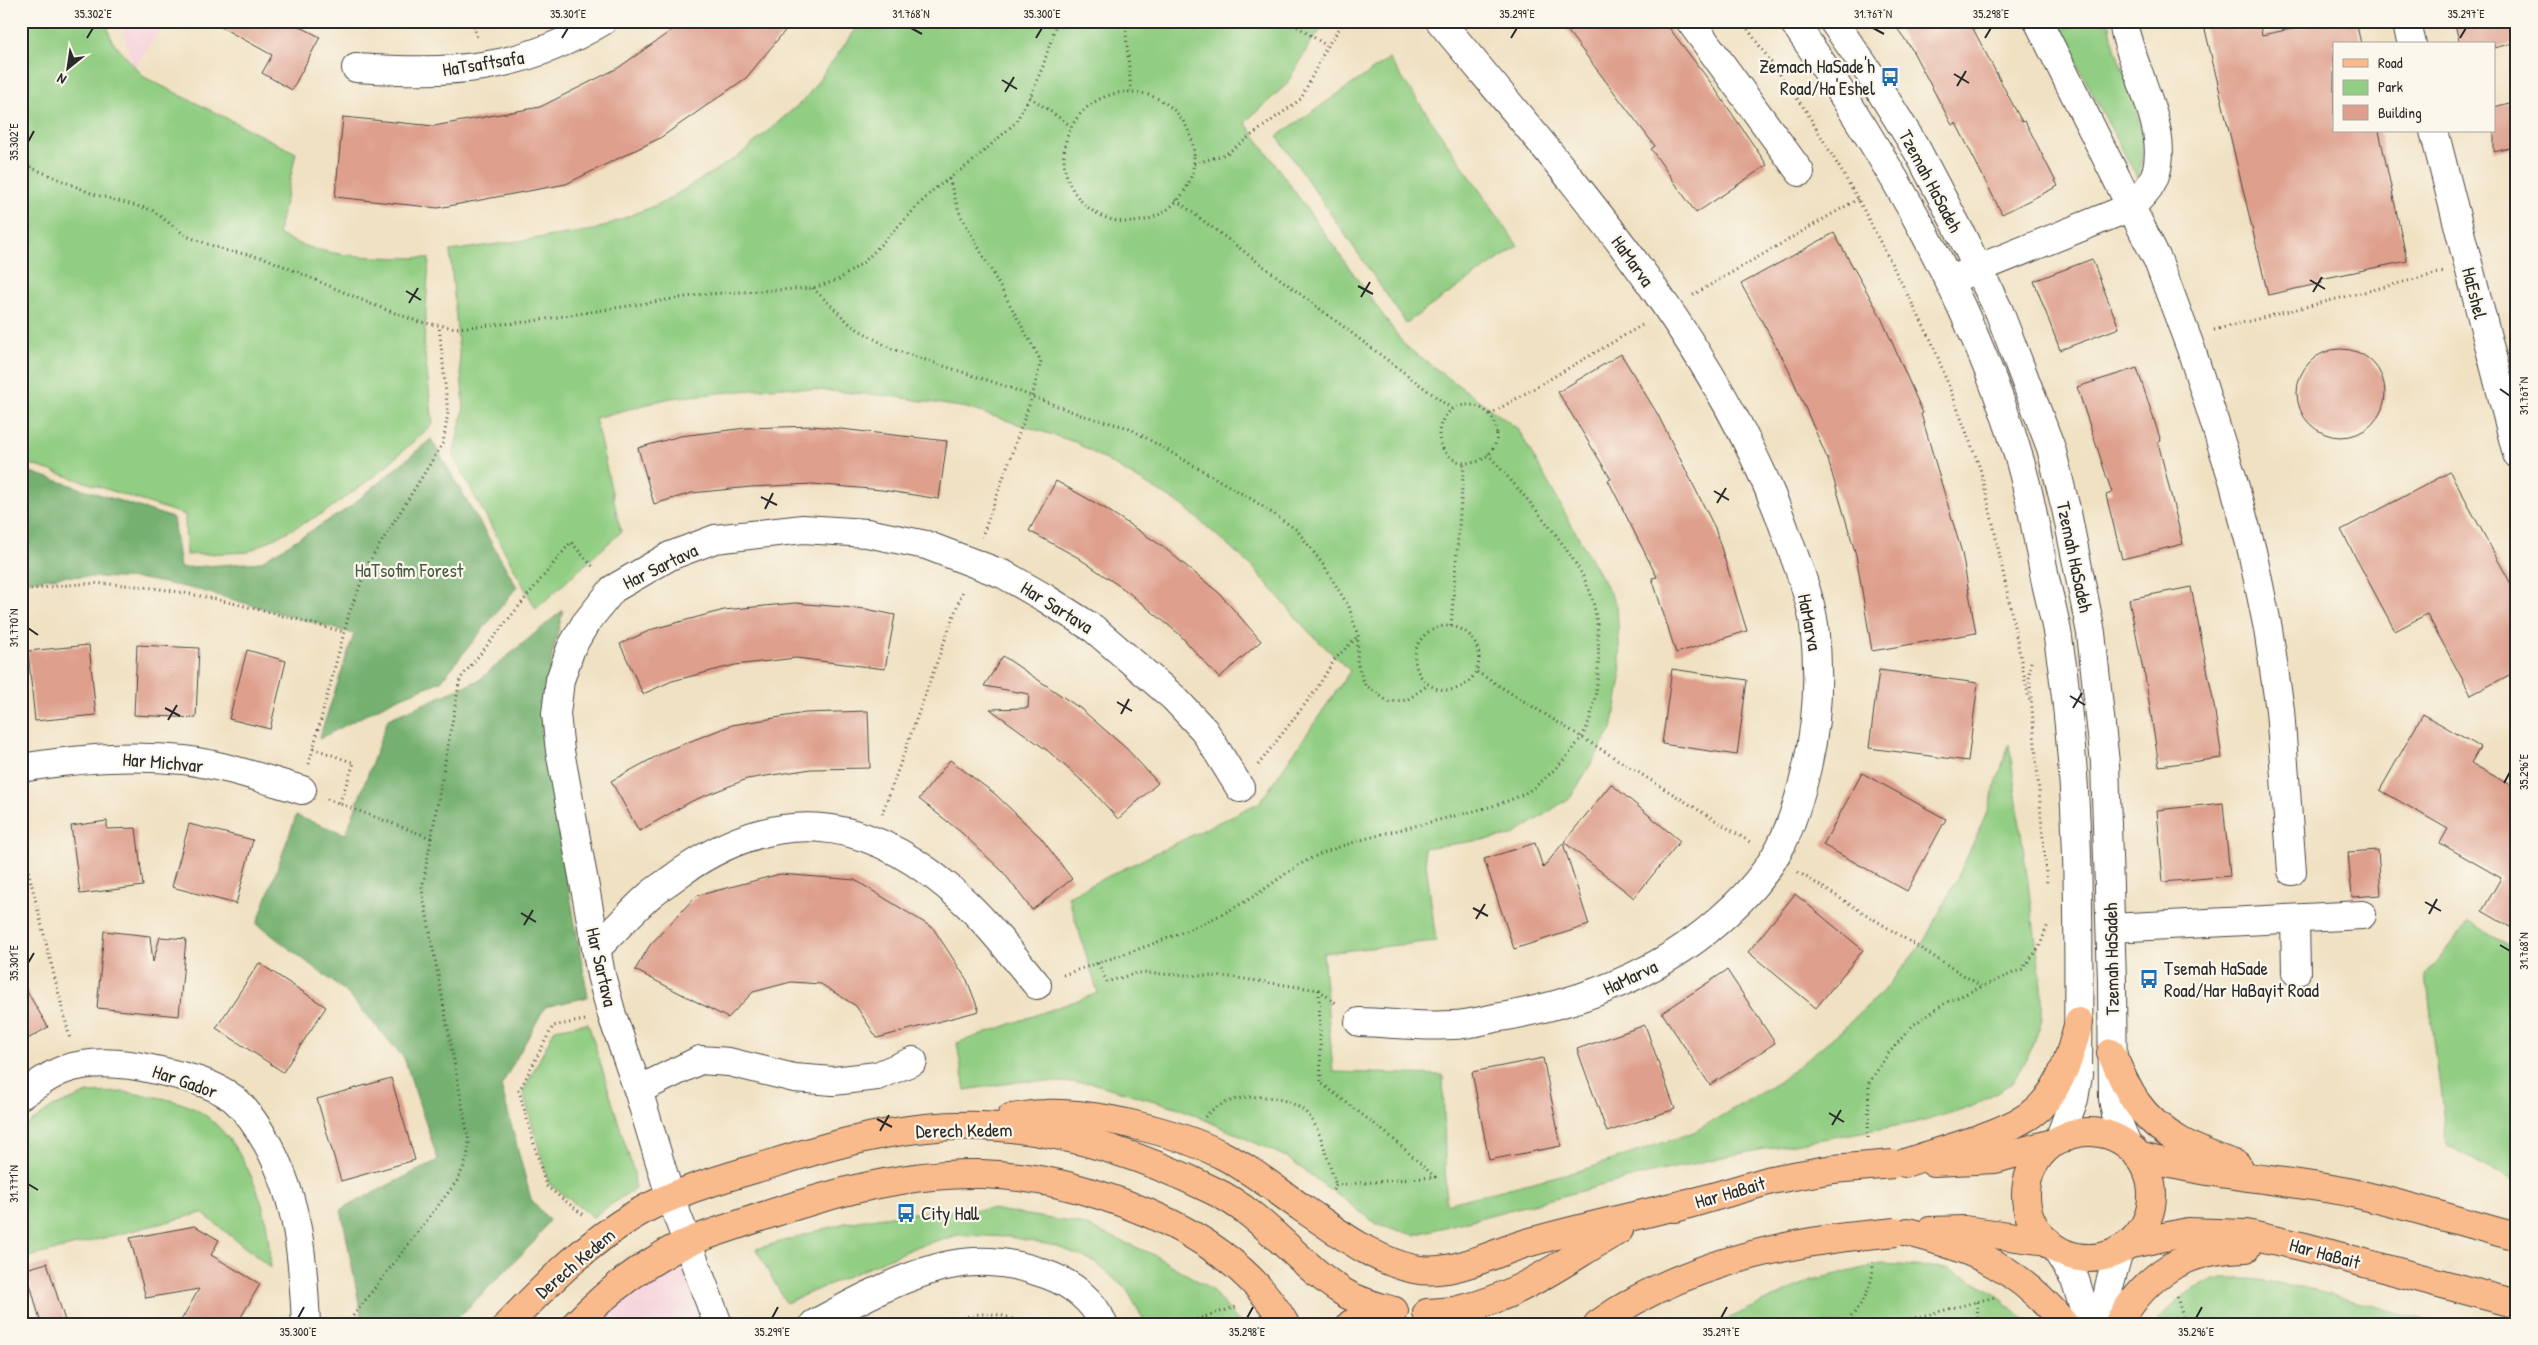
<svg xmlns="http://www.w3.org/2000/svg" width="2538" height="1345" font-family="'Patrick Hand',sans-serif">
	<rect width="100%" height="100%" fill="#fbf7ec"/>
	<filter id="ink" filterUnits="userSpaceOnUse"><feTurbulence type="fractalNoise" baseFrequency=".02" numOctaves="2"/><feDisplacementMap in="SourceGraphic" scale="10" xChannelSelector="R" yChannelSelector="G"/><feConvolveMatrix kernelMatrix="1 2 1 2 8 2 1 2 1" color-interpolation-filters="sRGB"/></filter>
	<filter id="wash" filterUnits="userSpaceOnUse"><feTurbulence type="fractalNoise" baseFrequency=".0096" numOctaves="4" result="noise"/><feDisplacementMap in="SourceGraphic" scale="20" xChannelSelector="R" yChannelSelector="G"/><feGaussianBlur stdDeviation="1.12" result="paint"/><feColorMatrix in="noise" values="0 0 0 0 0 0 0 0 0 0 0 0 0 0 0 0 0 1.4 0 .05"/><feComposite in="paint" operator="in"/></filter>
	<g filter="url(#wash)">
		<rect width="100%" height="100%" fill="#f0e1c2"/>
		<!-- built -->
		<g fill="#f5cfda">
			<polygon points="121,21 167,21 133,69"/>
			<polygon points="688,1244 718,1324 576,1324"/>
		</g>
		<!-- green -->
		<g fill="#91cd82" stroke="#5e7c56">
			<path d="M21 21H106L112 41 144 77 296 153 278 234C324 260 378 257 429 258L424 346 433 424 377 474 325 512 248 552 186 555 185 515 21 461Z"/>
			<polygon points="862,21 1328,21 1309,45 1286,85 1245,122 1405,346 1518,429 1617,606 1621,678 1612,729 1571,797 1512,836 1424,848 1436,941 1323,953 1333,1072 1443,1075 1446,1204 1589,1168 1694,1132 1779,1082 1842,1030 1887,987 1924,941 1956,881 1985,817 2009,744 2042,986 2042,1019 2032,1049 2012,1083 1973,1106 1924,1121 1737,1154 1638,1176 1414,1235 1377,1224 1286,1157 1179,1108 1092,1083 1024,1081 965,1090 957,1043 1098,993 1068,896 1260,802 1350,671 1306,629 1253,567 1182,505 1075,442 967,408 890,396 782,387 670,398 595,418 621,532 536,609 453,456 464,408 450,251 594,230 664,202 740,155 805,99"/>
			<path d="M2054 21H2109C2116 74 2156 124 2138 179Z"/>
			<polygon points="1389,59 1518,246 1406,323 1277,136"/>
			<polygon points="2469,921 2517,951 2517,1182 2447,1146 2426,974"/>
			<polygon points="588,1023 634,1173 635,1188 593,1217 549,1184 523,1092 555,1029"/>
			<path d="M124 1092C147 1096 174 1098 195 1109 228 1126 253 1172 263 1208 268 1227 269 1249 271 1268L202 1213 21 1259V1132L24 1127 53 1107 88 1093Z"/>
			<polygon points="991,1209 1082,1224 1152,1254 1210,1288 1241,1324 1146,1324 1127,1290 1095,1262 1056,1246 1010,1237 958,1235 918,1246 786,1303 756,1249 845,1223 909,1213"/>
			<polygon points="1882,1264 1947,1268 1990,1290 2031,1324 1717,1324 1811,1280"/>
			<path d="M2214 1279H2253L2302 1287 2440 1324H2157C2167 1302 2193 1290 2214 1279Z"/>
		</g>
		<!-- forest -->
		<g fill="#74b070" stroke="#506e4e">
			<polygon points="431,439 517,587 441,681 394,700 319,739 354,634 195,589 143,579 65,576 21,582 21,469 173,518 180,568 260,562 347,509"/>
			<polygon points="563,610 551,661 550,782 588,997 545,1007 501,1086 531,1199 549,1220 534,1242 452,1324 363,1324 341,1209 438,1160 404,1058 345,991 257,924 296,816 346,834 388,719 479,680"/>
		</g>
		<g id="blocks">
			<!-- building -->
			<g fill="#de9f8c">
				<polygon points="210,21 289,21 320,37 292,90 262,73 272,55"/>
				<polygon points="685,21 793,21 746,78 660,138 566,184 438,208 335,197 343,117 434,126 540,107 618,68"/>
				<polygon points="1560,21 1664,21 1711,83 1767,165 1696,213 1651,149 1655,146"/>
				<polygon points="1892,21 1969,21 2022,122 2025,121 2058,186 2002,214 1956,123 1952,125 1911,48"/>
				<polygon points="2203,21 2259,21 2262,35 2330,21 2356,21 2361,44 2334,44 2334,131 2379,131 2407,261 2321,279 2322,283 2268,295"/>
				<polygon points="2454,21 2517,21 2517,42 2494,48 2494,44 2460,44"/>
				<polygon points="2517,101 2517,146 2494,152 2494,107"/>
				<polygon points="1834,233 1880,315 1923,413 1921,414 1962,553 1976,633 1872,651 1856,555 1828,460 1786,364 1741,284"/>
				<polygon points="2092,259 2119,328 2060,350 2034,281"/>
				<circle cx="2341" cy="393" r="44"/>
				<polygon points="1621,354 1658,415 1715,528 1747,631 1676,653 1652,578 1657,577 1608,480 1611,479 1558,392"/>
				<polygon points="2137,368 2161,441 2158,442 2183,544 2122,559 2106,495 2112,493 2077,387"/>
				<polygon points="814,426 947,441 939,499 882,490 812,484 751,487 692,493 654,504 638,448 680,436 746,428"/>
				<polygon points="2450,472 2517,595 2517,671 2471,695 2427,614 2395,631 2341,530"/>
				<polygon points="1056,481 1106,509 1162,546 1219,593 1261,641 1219,678 1179,634 1128,592 1077,557 1029,531"/>
				<polygon points="2191,587 2213,699 2222,758 2159,766 2144,669 2143,670 2129,599"/>
				<polygon points="795,603 866,609 895,615 885,669 796,658 735,665 672,681 643,694 620,644 653,629 724,610"/>
				<polygon points="89,645 96,715 35,721 28,651"/>
				<polygon points="137,645 199,648 196,718 134,715"/>
				<polygon points="247,650 286,661 270,729 229,719"/>
				<polygon points="1003,656 1081,709 1127,749 1158,783 1118,819 1089,787 1048,751 990,709 1028,708 1029,694 984,686"/>
				<polygon points="1672,669 1747,680 1737,755 1662,744"/>
				<polygon points="1879,670 1978,683 1968,761 1869,748"/>
				<polygon points="868,711 870,768 811,769 747,779 692,801 639,831 611,781 668,750 732,725 805,713"/>
				<polygon points="2423,714 2480,747 2471,763 2517,789 2517,931 2482,911 2501,878 2440,843 2448,829 2380,790"/>
				<polygon points="950,760 995,794 1041,838 1072,879 1032,910 1003,872 962,833 919,799"/>
				<polygon points="1862,773 1946,819 1907,891 1823,845"/>
				<polygon points="1611,784 1680,841 1634,898 1564,842"/>
				<polygon points="2223,803 2230,876 2163,882 2157,810"/>
				<polygon points="107,821 107,829 136,828 143,886 80,894 71,826"/>
				<polygon points="189,824 253,840 236,904 172,887"/>
				<polygon points="1535,843 1543,868 1563,843 1589,925 1514,949 1484,859"/>
				<polygon points="2378,850 2381,895 2352,897 2348,852"/>
				<polygon points="780,874 855,880 933,928 967,980 979,1011 877,1038 856,1006 821,984 791,982 753,992 728,1018 635,970 650,945 696,896"/>
				<polygon points="1795,894 1863,950 1816,1008 1748,952"/>
				<polygon points="104,931 150,936 153,962 160,937 186,939 179,1016 97,1008"/>
				<polygon points="259,963 326,1007 283,1072 216,1028"/>
				<polygon points="1727,970 1775,1043 1710,1085 1662,1013"/>
				<polygon points="21,981 48,1027 21,1043"/>
				<polygon points="1645,1025 1675,1109 1607,1132 1577,1049"/>
				<polygon points="1543,1058 1561,1146 1489,1160 1472,1072"/>
				<polygon points="391,1078 415,1160 341,1181 317,1099"/>
				<polygon points="195,1226 219,1240 211,1255 260,1284 237,1324 179,1324 199,1289 146,1298 130,1238"/>
				<polygon points="47,1263 66,1324 41,1324 26,1269"/>
			</g>
		</g>
	</g>
	<g filter="url(#ink)">
		<use href="#blocks" fill-opacity="0" stroke="#494642" stroke-width="1"/>
		<g fill="none" stroke-linecap="round" stroke-linejoin="round">
			<!-- minor casing -->
			<g stroke="#494642" stroke-width="30">
				<g id="minor">
					<polyline points="1690,21 1800,172"/>
					<path d="M1793 21C1886 155 1972 300 2019 458 2030 495 2037 534 2044 573 2048 595 2055 616 2058 638 2081 782 2079 930 2078 1075L2074 1099 2059 1140"/>
					<polyline points="1833,21 1868,71 1917,150 1957,226 1999,311 2051,448 2067,513 2091,633 2105,763 2112,981 2113,1099 2117,1120 2127,1144"/>
					<polyline points="2038,21 2158,261 2191,349 2233,480 2252,551 2268,629 2280,710 2292,871"/>
					<polyline points="2406,21 2412,44"/>
					<path d="M356 68C451 74 519 72 603 21"/>
					<polyline points="2434,131 2517,454"/>
					<path d="M1960 276 2131 207C2137 201 2144 194 2149 187 2180 142 2129 68 2123 21"/>
					<path d="M21 768C76 759 128 754 184 760 223 765 264 779 302 790"/>
					<polyline points="2295,919 2296,972"/>
					<polyline points="2111,928 2362,915"/>
					<path d="M596 949C614 931 631 912 650 895 659 887 670 881 680 873 774 807 860 813 948 887 982 915 1009 951 1037 985"/>
					<path d="M1359 1022C1390 1023 1422 1027 1452 1025 1466 1025 1481 1021 1495 1018 1580 1004 1662 974 1726 914 1776 869 1792 832 1807 767 1818 720 1820 673 1814 625 1810 595 1797 564 1787 536 1720 343 1568 176 1440 21"/>
					<polyline points="638,1090 700,1060 729,1062 794,1078 833,1081 877,1076 913,1061"/>
					<path d="M21 1095C34 1087 49 1075 63 1070 93 1059 127 1063 156 1070 183 1076 212 1082 234 1099 248 1111 259 1129 268 1145 299 1202 303 1259 306 1324"/>
					<polyline points="2056,1249 2075,1280 2089,1324"/>
					<polyline points="718,1324 671,1199 638,1090 612,1015 601,975 560,751 556,714 560,680 571,648 585,624 613,589 670,556 715,539 803,529 867,533 926,545 1005,575 1045,598 1094,629 1174,698 1204,730 1240,788"/>
					<path d="M814 1324C854 1302 906 1274 950 1265 983 1258 1017 1263 1048 1275 1070 1283 1094 1300 1103 1324"/>
					<polyline points="2103,1324 2109,1287 2119,1250"/>
				</g>
			</g>
			<!-- major casing -->
			<g stroke="#494642" stroke-width="30">
				<g id="major">
					<path d="M2111 1053C2119 1069 2126 1088 2136 1102 2159 1136 2200 1153 2237 1165"/>
					<path d="M1011 1118C1022 1117 1034 1114 1045 1114 1094 1112 1177 1132 1220 1154 1249 1168 1276 1190 1302 1208 1337 1231 1372 1260 1414 1269 1451 1277 1493 1253 1527 1243 1582 1227 1637 1216 1692 1202"/>
					<circle cx="2089" cy="1195" r="63"/>
					<path d="M2138 1156C2207 1175 2278 1179 2348 1192 2404 1204 2461 1222 2517 1237"/>
					<polyline points="1934,1162 1995,1159 2053,1143"/>
					<path d="M1905 1163C1941 1150 2012 1133 2039 1108 2062 1085 2071 1053 2079 1022"/>
					<polyline points="1675,1208 1771,1180 1833,1169"/>
					<polyline points="1930,1231 1964,1230 2047,1241"/>
					<path d="M1908 1232C1974 1249 2020 1269 2064 1324"/>
					<polyline points="2131,1244 2188,1232 2246,1234 2305,1247 2517,1304"/>
					<path d="M1427 1313C1439 1312 1451 1312 1462 1309 1519 1297 1569 1258 1619 1230"/>
					<path d="M508 1324C548 1283 587 1243 636 1214 675 1191 728 1177 771 1164 822 1148 873 1133 926 1128 1026 1117 1125 1147 1214 1191 1264 1215 1297 1263 1343 1292 1359 1302 1377 1306 1394 1311"/>
					<path d="M576 1324C601 1298 629 1275 660 1257 683 1242 711 1234 737 1225 815 1198 898 1172 982 1174 1046 1176 1112 1195 1170 1223 1216 1246 1259 1278 1285 1324"/>
					<polyline points="1351,1324 1382,1312 1393,1311"/>
					<path d="M1598 1324C1668 1273 1761 1248 1846 1237"/>
					<path d="M2118 1324C2147 1272 2187 1249 2246 1248"/>
				</g>
			</g>
			<!-- path -->
			<g stroke="#494642" stroke-width="3" stroke-dasharray="1 4" stroke-linecap="butt">
				<polyline points="473,21 477,38"/>
				<polyline points="1125,21 1131,91"/>
				<polyline points="1289,21 1327,46"/>
				<polyline points="1742,21 1806,111 1858,199 1932,342 1980,468 1994,528 2030,704"/>
				<circle cx="1129" cy="157" r="65"/>
				<polyline points="1030,97 1071,126"/>
				<polyline points="21,163 93,194 152,210 186,236 224,250 265,258 371,304 419,322 456,328 526,322 705,294 813,288 838,280 864,262 933,190 972,162 1015,123 1030,97 1043,66 1057,21"/>
				<polyline points="1194,164 1226,154 1301,99 1327,46 1345,21"/>
				<polyline points="949,179 960,214 1041,361 1032,397 982,537"/>
				<polyline points="1176,200 1452,409"/>
				<polyline points="813,288 852,326 892,349 1005,386 1081,415 1129,428 1253,500 1297,530 1324,566 1349,607 1358,636 1357,663 1365,685 1389,702 1407,700 1428,685"/>
				<polyline points="1693,295 1858,199"/>
				<polyline points="2214,330 2443,272"/>
				<circle cx="1468" cy="434" r="29"/>
				<polyline points="1490,414 1644,324"/>
				<path d="M21 591C50 587 80 582 109 584 190 588 266 612 344 632"/>
				<polyline points="1451,625 1464,464"/>
				<circle cx="1447" cy="658" r="32"/>
				<polyline points="2031,662 2029,674 2047,885"/>
				<polyline points="1477,672 1750,842"/>
				<polyline points="313,748 354,763 339,804"/>
				<polyline points="309,764 349,614 369,562 443,443 448,413 439,325"/>
				<polyline points="1258,765 1316,690 1334,660 1358,636"/>
				<polyline points="327,799 431,838"/>
				<polyline points="882,814 963,590"/>
				<polyline points="21,842 70,1039"/>
				<polyline points="1798,872 1981,986"/>
				<polyline points="1098,963 1107,982 1137,973 1231,977 1319,990 1337,1004"/>
				<path d="M1063 975C1122 954 1185 936 1239 905 1269 889 1292 865 1323 853 1366 836 1414 827 1458 815 1481 809 1506 804 1527 792 1544 782 1570 755 1581 738 1602 706 1603 627 1590 592 1573 547 1520 492 1488 454"/>
				<polyline points="1319,990 1321,1083 1390,1136 1435,1177 1336,1185 1331,1193"/>
				<polyline points="585,1020 553,1026 519,1091 546,1186 585,1216"/>
				<path d="M1205 1117C1228 1089 1296 1089 1314 1123 1324 1142 1329 1165 1336 1185"/>
				<polyline points="1868,1138 1869,1083 1888,1054 1913,1025 1947,1002 2022,969 2039,948 2048,924"/>
				<polyline points="2177,1297 2185,1324"/>
				<polyline points="1977,1302 1978,1324"/>
				<polyline points="347,1324 457,1181 467,1159 469,1142 422,889 460,679 571,542 595,569"/>
				<path d="M949 1324C974 1310 999 1311 1024 1324"/>
				<polyline points="1182,1324 1236,1307"/>
				<path d="M1844 1324C1861 1308 1874 1286 1873 1262"/>
				<polyline points="1891,1324 1995,1297"/>
				<polyline points="2237,1324 2246,1321 2247,1324"/>
			</g>
			<!-- minor -->
			<use href="#minor" stroke="#fff" stroke-width="28"/>
			<!-- major -->
			<use href="#major" stroke="#fabb8c" stroke-width="28"/>
			<!-- major-bridge casing -->
			<g stroke="#494642" stroke-width="30" stroke-linecap="butt">
				<g id="major-bridge">
					<polyline points="1833,1169 1893,1164"/>
					<polyline points="1846,1237 1896,1232"/>
				</g>
			</g>
			<!-- major-bridge -->
			<use href="#major-bridge" stroke="#fabb8c" stroke-width="28"/>
		</g>
	</g>
	<!-- ticks -->
	<path fill="none" stroke="#2b2b2b" stroke-width="2" d="M911 28 922 34M1873 28 1884 34M87 38 93 28M562 38 568 28M1036 38 1042 28M1511 38 1517 28M1985 38 1991 28M2460 38 2466 28M1954 74 1969 83M1002 80 1017 89M1957 86 1966 71M1005 92 1014 77M28 142 34 131M2310 280 2325 289M1358 286 1373 294M406 291 421 300M2313 292 2322 277M1361 297 1370 282M409 303 418 288M2500 389 2510 396M1714 491 1729 500M761 497 777 505M1717 503 1726 488M765 509 773 493M28 628 38 635M2070 696 2085 705M1117 702 1132 711M165 708 180 716M2073 708 2082 693M1121 714 1129 699M168 720 177 705M2504 783 2510 772M2425 902 2441 911M1473 908 1488 916M521 913 536 922M2429 914 2437 899M1476 919 1485 904M524 925 533 910M2500 945 2510 951M28 963 34 953M1829 1113 1844 1122M877 1119 892 1127M1832 1125 1841 1110M880 1131 889 1115M28 1184 38 1190M298 1318 304 1307M772 1318 778 1307M1247 1318 1253 1307M1721 1318 1727 1307M2196 1318 2202 1307"/>
	<!-- icons -->
	<defs>
		<g id="bus-bare" transform="scale(1.5)"><path d="M-5-6H5V4H4V6H2V4H-2V6H-4V4H-5ZM-3.5-4V0h7V-4ZM-3.5 1.2v1.5H-2V1.2ZM2 1.2v1.5H3.5V1.2Z" fill="#1f6fb2" stroke="#fbf7ec" stroke-width="2.5" paint-order="stroke"/></g>
	</defs>
	<g fill-rule="evenodd">
		<use href="#bus-bare" x="1890" y="77"/>
		<use href="#bus-bare" x="2149" y="979"/>
		<use href="#bus-bare" x="906" y="1213"/>
	</g>
	<g text-anchor="middle" dominant-baseline="central" stroke-width="4.5" stroke-linejoin="round" paint-order="stroke">
		<!-- street labels -->
		<g font-size="19" fill="#2b2b2b" stroke="#fbf7ec">
			<text transform="translate(483 63) rotate(-9)">HaTsaftsafa</text>
			<text transform="translate(1931 181) rotate(62)">Tzemah HaSadeh</text>
			<text transform="translate(1633 261) rotate(54)">HaMarva</text>
			<text transform="translate(2475 293) rotate(76)">HaEshel</text>
			<text transform="translate(2075 557) rotate(78)">Tzemah HaSadeh</text>
			<text transform="translate(660 566) rotate(-26)">Har Sartava</text>
			<text transform="translate(1057 607) rotate(32)">Har Sartava</text>
			<text transform="translate(1810 622) rotate(79)">HaMarva</text>
			<text transform="translate(163 762) rotate(5)">Har Michvar</text>
			<text transform="translate(2111 959) rotate(-91)">Tzemah HaSadeh</text>
			<text transform="translate(602 967) rotate(77)">Har Sartava</text>
			<text transform="translate(1630 977) rotate(-25)">HaMarva</text>
			<text transform="translate(185 1081) rotate(19)">Har Gador</text>
			<text transform="translate(964 1130) rotate(-1)">Derech Kedem</text>
			<text transform="translate(1730 1192) rotate(-16)">Har HaBait</text>
			<text transform="translate(2325 1253) rotate(15)">Har HaBait</text>
			<text transform="translate(575 1263) rotate(-40)">Derech Kedem</text>
		</g>
		<!-- poi labels -->
		<g font-size="19" fill="#2b2b2b" stroke="#fbf7ec" text-anchor="start">
			<text x="1875" y="66" text-anchor="end">Zemach HaSade'h<tspan x="1875" dy="22">Road/Ha'Eshel</tspan></text>
			<text x="2164" y="968">Tsemah HaSade<tspan x="2164" dy="22">Road/Har HaBayit Road</tspan></text>
			<text x="921" y="1213">City Hall</text>
		</g>
		<!-- park labels -->
		<g font-size="19" fill="#4a5c45" stroke="#fbf7ec">
			<text x="409" y="570">HaTsofim Forest</text>
		</g>
	</g>
	<!-- margin -->
	<rect width="2538" height="1345" fill="none" stroke="#fbf7ec" stroke-width="55"/>
	<!-- legend -->
	<rect x="2333" y="42" width="162" height="90" fill="#fbf7ec" stroke="#a8a59f"/>
	<rect x="2343" y="59" width="25" height="8" fill="#fabb8c" stroke="#a8a59f"/>
	<text x="2378" y="68" font-size="15" fill="#2b2b2b">Road</text>
	<rect x="2343" y="80" width="25" height="15" fill="#91cd82" stroke="#a8a59f"/>
	<text x="2378" y="92" font-size="15" fill="#2b2b2b">Park</text>
	<rect x="2343" y="105" width="25" height="15" fill="#de9f8c" stroke="#a8a59f"/>
	<text x="2378" y="118" font-size="15" fill="#2b2b2b">Building</text>
	<!-- north arrow -->
	<g transform="translate(68 68) rotate(210)" stroke="#fbf7ec" stroke-width="4" paint-order="stroke">
	<path d="M0-4L9 19L0 12L-9 19Z" fill="#2b2b2b"/>
	<text y="-8" font-size="14" font-weight="bold" text-anchor="middle" fill="#2b2b2b">N</text>
	</g>
	<rect x="28" y="28" width="2482" height="1290" fill="none" stroke="#2b2b2b" stroke-width="2"/>
	<g font-size="12" text-anchor="middle" fill="#2b2b2b">
		<text x="93" y="18">35.302°E</text>
		<text x="568" y="18">35.301°E</text>
		<text x="911" y="18">31.768°N</text>
		<text x="1042" y="18">35.300°E</text>
		<text x="1517" y="18">35.299°E</text>
		<text x="1873" y="18">31.767°N</text>
		<text x="1991" y="18">35.298°E</text>
		<text x="2466" y="18">35.297°E</text>
		<text transform="translate(14 142) rotate(-90)" y="4">35.302°E</text>
		<text transform="translate(2524 396) rotate(-90)" y="4">31.767°N</text>
		<text transform="translate(14 628) rotate(-90)" y="4">31.770°N</text>
		<text transform="translate(2524 772) rotate(-90)" y="4">35.296°E</text>
		<text transform="translate(2524 951) rotate(-90)" y="4">31.768°N</text>
		<text transform="translate(14 963) rotate(-90)" y="4">35.301°E</text>
		<text transform="translate(14 1184) rotate(-90)" y="4">31.771°N</text>
		<text x="298" y="1336">35.300°E</text>
		<text x="772" y="1336">35.299°E</text>
		<text x="1247" y="1336">35.298°E</text>
		<text x="1721" y="1336">35.297°E</text>
		<text x="2196" y="1336">35.296°E</text>
	</g>
</svg>
